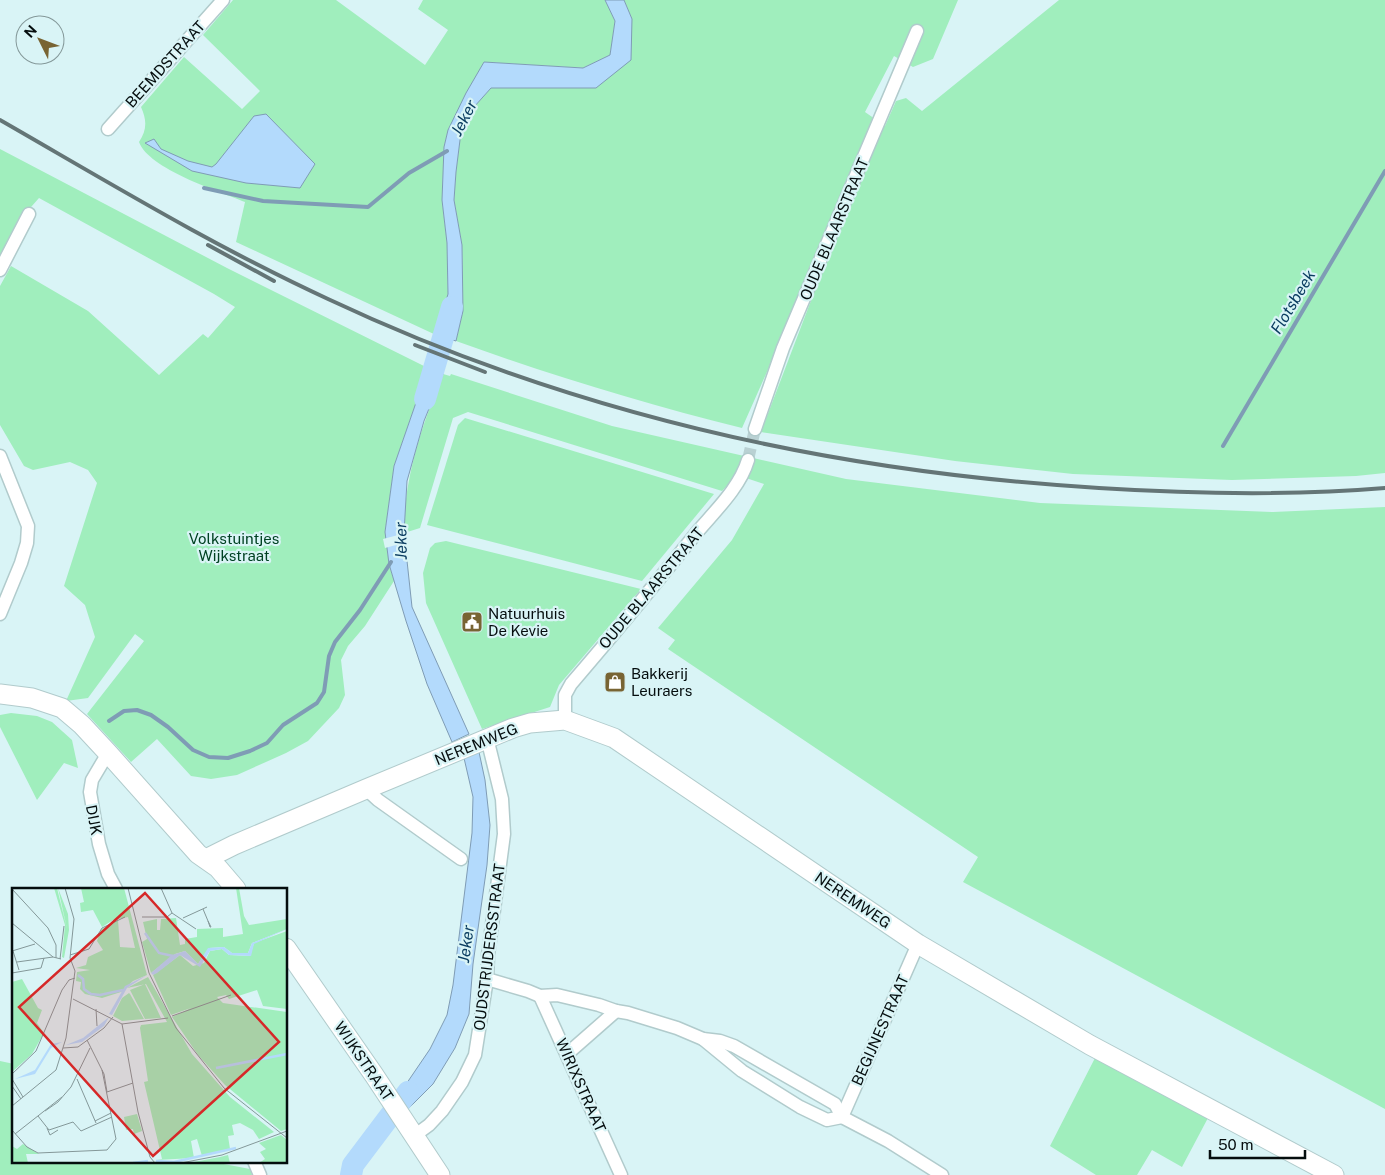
<svg xmlns="http://www.w3.org/2000/svg" width="1385" height="1175" font-family="'Public Sans',sans-serif">
	<rect width="100%" height="100%" fill="#d9f4f6"/>
	<!-- green -->
	<g fill="#a0eebd">
		<path d="M233 0H336L425 65 448 30 418 9 423 0H605L615 21 610 55 583 68 484 62 448 130 444 147 442 200 447 243 448 294 436 335 236 242 245 202C218 191 149 169 139 142 147 130 147 120 141 107L184 57 242 109 260 91 203 35Z"/>
		<path d="M624 0H958L933 59 913 67 894 56 865 112 885 126 896 101 906 98 922 111 1059 0H1385V473L1356 476 1232 480 1073 474 955 461 761 432 812 298 802 293 742 428C645 404 550 375 456 341L463 311 462 245 454 200 456 172 461 132 474 107 491 88H596L632 19Z"/>
		<polygon points="0,149 227,268 428,368 394,466 385,532 389,564 394,581 365,626 348,646 341,660 345,695 339,708 308,741 286,753 237,775 211,779 191,776 157,739 131,762 87,714 144,641 135,634 88,698 66,701 95,637 85,605 64,586 97,483 88,470 70,462 33,470 24,466 0,425 0,286 11,266 88,311 159,375 203,334 208,338 235,307 214,294 39,198 24,215 0,258"/>
		<path d="M443 374 450 376 451 374 612 426 846 479 1040 503 1273 512 1385 507V1109L963 882 978 857 668 649 675 640 658 628 732 540 764 484 746 478 739 473 722 491 468 412 453 418 420 528 404 533C404 477 422 425 443 374Z"/>
		<polygon points="465,418 714,494 642,581 427,525 458,425"/>
		<polygon points="446,541 641,589 559,685 550,707 482,729 426,603 423,573 430,548 435,543"/>
		<polygon points="11,713 37,716 52,722 72,740 78,768 64,763 37,800 0,727 0,715"/>
		<polygon points="1095,1058 1209,1116 1182,1167 1152,1150 1137,1175 1096,1175 1050,1146"/>
		<polygon points="0,1061 14,1064 14,1161 208,1161 250,1169 252,1175 0,1175"/>
	</g>
	<!-- water -->
	<g fill="#b3dafc" stroke="#7f9cb5">
		<polygon points="605,0 624,0 632,19 631,60 596,88 491,88 474,107 461,132 456,172 454,200 462,245 463,311 456,341 436,335 448,294 447,243 442,200 444,147 448,130 466,93 484,62 583,68 610,55 615,21"/>
		<polygon points="266,114 315,164 300,188 246,183 192,171 145,143 154,139 161,149 188,161 212,167 216,164 254,116"/>
		<polygon points="428,368 443,374 424,421 407,481 404,533 412,607 469,734 452,742 427,684 406,621 389,564 385,532 394,466"/>
		<polygon points="479,752 485,780 490,825 487,865 473,964 469,1014 455,1048 433,1084 409,1108 398,1096 430,1049 447,1015 453,985 472,833 473,797 464,758"/>
		<path d="M383 1114 393 1128 365 1159 359 1175H342C349 1151 366 1132 383 1114Z"/>
	</g>
	<!-- pier -->
	<polygon fill="#d9f4f6" points="406,533 407,542 385,548 383,539"/>
	<g fill="none" stroke-linecap="round" stroke-linejoin="round">
		<!-- stream -->
		<g stroke="#7f9cb5" stroke-width="4">
			<polyline points="204,188 263,201 368,207 409,173 447,151"/>
			<polyline points="1223,446 1385,171"/>
			<polyline points="109,721 124,711 137,710 151,715 168,727 193,750 209,757 228,758 250,751 267,743 283,725 317,703 324,692 329,656 335,642 360,610 391,562"/>
		</g>
		<!-- river -->
		<g stroke="#b3dafc" stroke-width="22">
			<polyline points="425,399 452,307"/>
			<polyline points="351,1175 353,1165 408,1092"/>
		</g>
		<!-- street-tunnel -->
		<polyline stroke="#b9d1d3" stroke-width="12" stroke-dasharray="12 6" stroke-linecap="butt" points="748,460 755,429"/>
		<!-- street casing -->
		<g stroke="#b1cbcc" stroke-width="15">
			<g id="street">
				<polyline points="108,129 223,0"/>
				<polyline points="0,270 29,214"/>
				<polyline points="755,429 783,348 917,31"/>
				<polyline points="0,456 28,526 27,543 21,563 0,614"/>
				<path d="M565 720V695L571 684C614 634 656 583 698 531 716 510 740 487 748 460"/>
				<polyline points="108,753 92,780 90,792 99,844 108,874 116,889"/>
				<polyline points="366,789 378,800 461,859"/>
				<polyline points="487,979 528,991 540,996 557,995 599,1005 616,1011 628,1013 677,1028 703,1039 720,1041 734,1046 835,1104 842,1117 888,1141 942,1175"/>
				<polyline points="540,996 621,1175"/>
				<polyline points="703,1039 742,1071 800,1107 827,1120 842,1117"/>
				<polyline points="567,1054 616,1011"/>
				<polyline points="842,1117 918,944"/>
				<polyline points="414,1136 429,1125 442,1111 462,1082 475,1055 487,979 488,955 504,834 502,799 487,738"/>
				<polyline points="254,1161 260,1175"/>
			</g>
		</g>
		<!-- secondary casing -->
		<g stroke="#b1cbcc" stroke-width="21">
			<g id="secondary">
				<polyline points="0,694 32,698 62,708 82,725 108,753 198,854 218,868 236,889"/>
				<polyline points="206,859 234,845 366,789 513,728 530,723 565,720 614,738 918,944 1090,1045 1334,1175"/>
				<polyline points="286,948 374,1075 440,1175"/>
			</g>
		</g>
		<!-- street -->
		<use href="#street" stroke="#fff" stroke-width="12"/>
		<!-- secondary -->
		<use href="#secondary" stroke="#fff" stroke-width="19"/>
		<!-- rail -->
		<g stroke="#647576" stroke-width="4">
			<path d="M0 120C108 182 215 247 328 299 570 413 833 472 1099 488 1194 494 1290 496 1385 488"/>
			<polyline points="208,245 274,281"/>
			<polyline points="415,345 485,372"/>
		</g>
	</g>
	<!-- icons -->
	<defs>
		<g id="civic-square" transform="scale(1.125)"><rect x="-9" y="-9" width="18" height="18" rx="4" fill="#786433" stroke="#d9f4f6"/><path d="M-.6-6.5H3V-4.5H.6V-3L4-1V1h2V6H-6V1h2V-1L-.6-3ZM-1.2 2.5V6h2.4V2.5Z" fill="#fff"/></g>
		<g id="shop-square" transform="scale(1.125)"><rect x="-9" y="-9" width="18" height="18" rx="4" fill="#786433" stroke="#d9f4f6"/><path d="M-5-2.5h2.3a2.7 3.5 0 0 1 5.4 0H5L5.5 6h-11ZM-1.5-2.5h3a1.5 2.3 0 0 0-3 0Z" fill="#fff"/></g>
	</defs>
	<g fill-rule="evenodd">
		<use href="#civic-square" x="472" y="622"/>
		<use href="#shop-square" x="615" y="682"/>
	</g>
	<g text-anchor="middle" dominant-baseline="central" stroke-width="4.5" stroke-linejoin="round" paint-order="stroke">
		<!-- street labels -->
		<g font-size="15" fill="#050d0e" stroke="#d9f4f6">
			<text transform="translate(165 64) rotate(-48)">BEEMDSTRAAT</text>
			<text transform="translate(834 229) rotate(-67)">OUDE BLAARSTRAAT</text>
			<text transform="translate(651 588) rotate(-50)">OUDE BLAARSTRAAT</text>
			<text transform="translate(476 744) rotate(-22)">NEREMWEG</text>
			<text transform="translate(94 820) rotate(79)">DIJK</text>
			<text transform="translate(853 900) rotate(34)">NEREMWEG</text>
			<text transform="translate(489 947) rotate(-83)">OUDSTRIJDERSSTRAAT</text>
			<text transform="translate(880 1030) rotate(-66)">BEGIJNESTRAAT</text>
			<text transform="translate(364 1061) rotate(56)">WIJKSTRAAT</text>
			<text transform="translate(581 1085) rotate(66)">WIRIXSTRAAT</text>
		</g>
		<!-- park labels -->
		<g font-size="15" fill="#004223" stroke="#d9f4f6">
			<text x="234" y="538">Volkstuintjes<tspan x="234" dy="17">Wijkstraat</tspan></text>
		</g>
		<!-- poi labels -->
		<g font-size="15" fill="#050d0e" stroke="#d9f4f6" text-anchor="start">
			<text x="488" y="613">Natuurhuis<tspan x="488" dy="17">De Kevie</tspan></text>
			<text x="631" y="673">Bakkerij<tspan x="631" dy="17">Leuraers</tspan></text>
		</g>
		<!-- water labels -->
		<g font-size="16" font-style="italic" fill="#0b3d61" stroke="#d9f4f6">
			<text transform="translate(464 118) rotate(-63)">Jeker</text>
			<text transform="translate(1293 302) rotate(-59)">Flotsbeek</text>
			<text transform="translate(401 541) rotate(-91)">Jeker</text>
			<text transform="translate(466 944) rotate(-82)">Jeker</text>
		</g>
	</g>
	<!-- overview -->
	<g transform="translate(12 888)">
		<rect width="275" height="275" fill="#d9f4f6"/>
		<path d="M42 0H45L55 41 46 0 56 26 57 42 52 70 50 69 53 37ZM69 0H112L135 87 121 93 109 104 90 110 73 106 68 101 69 94 64 93 65 84 78 82 64 80 74 77 76 69 91 62 85 53 89 41 106 32 108 59 123 60 116 29 101 32 90 39 81 22 69 24 68 15 72 14ZM224 0H227L232 28 237 37 275 31V41L240 55 236 65H220L212 59 197 60 186 76 173 63 163 66 139 85 130 54 135 51 131 34 145 31V42H148L149 31 164 30 168 57 173 56V51L185 49V41L211 40V49L231 46ZM275 43V121L251 118 245 102 217 111 214 107 205 109 211 115 275 124V241L269 243 213 197 186 167 160 129 179 120 159 127 141 87 168 67 181 78 192 75 198 63 210 61 217 67 238 68 242 55ZM136 89 180 166 218 209 262 244 247 251 241 242 228 235 220 237 222 247 216 248 218 261 190 268 185 251 179 253 182 270 144 272 150 271 132 194 136 193 128 140 129 137 155 134 134 96 115 100ZM10 91 26 120 30 122 25 135 32 145 20 166 0 184V94ZM133 96 149 130 133 131 118 102ZM117 105 118 106 132 131 110 133 101 128 110 110ZM125 226 130 243 122 246 121 241 114 242 112 229ZM269 247 275 252V275H247L253 271 248 264 254 261 247 255ZM11 256 27 266H14L16 275H0V258L5 261ZM216 267 218 275H177L208 269Z" fill="#a0eebd"/>
		<path d="M275 41 242 56 239 68 217 67 210 61 198 63 188 79 168 67 145 85 141 87 139 85 160 67 173 63 186 76 196 60 212 59 220 65H236L240 55ZM135 87 115 100 100 127 97 126 113 98ZM97 129 92 138 70 154 54 157 71 150ZM50 154 39 160 23 186 3 191 23 182 39 156Z" fill="#b3dafc"/>
		<path fill="none" stroke="#b3dafc" stroke-width="2.5" d="M133 45 147 65 161 68M66 87 71 91 72 101 79 106 88 107 111 102M204 180 275 166M144 273 162 274 224 260M121 275 136 273"/>
		<path fill="none" stroke="#849899" stroke-width="1" d="M116 0 137 85 164 140 212 200 275 250M149 0 160 25 184 41M0 1 36 40 44 57V70M191 21 196 33 199 39H198L196 33M130 29H155L160 25M171 30 195 19M0 35 41 69 49 71M0 63 23 56M1 63 7 82M58 67 77 61 90 40 113 29M48 71 52 38M5 74 41 69M0 85 29 80 32 70M61 111 110 136 126 224 138 269 143 275M84 121 85 138M160 128 219 107M110 136 156 130M75 152 92 186 95 204M51 160 66 159 92 140 101 129M0 186 24 163 50 102 57 92 63 90M0 191 11 209M65 191 84 235M0 198 9 211M95 204 121 195M0 218 44 182 54 150 63 83 58 70 62 31 53 0M33 223 46 214 59 199 78 160M26 228 37 242 61 234 69 243 100 229M83 233 99 225M35 240 38 247 46 242M0 242 15 259 26 265 95 262 104 251 90 182M3 246 50 209M169 275 210 267 275 243"/>
		<path fill="#d62828" fill-opacity="0.15" stroke="#d62828" stroke-width="2.5" d="M133 5 267 154 141 268 7 119Z"/>
		<rect width="275" height="275" fill="none" stroke="#050d0e" stroke-width="2.5"/>
	</g>
	<!-- north arrow -->
	<g transform="translate(40 40) rotate(312)"><circle r="24" fill="#d9f4f6" stroke="#849899"/>
	<path d="M0-4L9 19L0 12L-9 19Z" fill="#786433"/>
	<text y="-8" font-size="14" font-weight="bold" text-anchor="middle" fill="#050d0e">N</text>
	</g>
	<!-- scale -->
	<path d="M1210 1150v8h95v-8" fill="none" stroke="#050d0e" stroke-width="2.5"/>
	<text x="1218" y="1150" font-size="15" fill="#050d0e" stroke="#d9f4f6" stroke-width="4" paint-order="stroke">50 m</text>
</svg>
